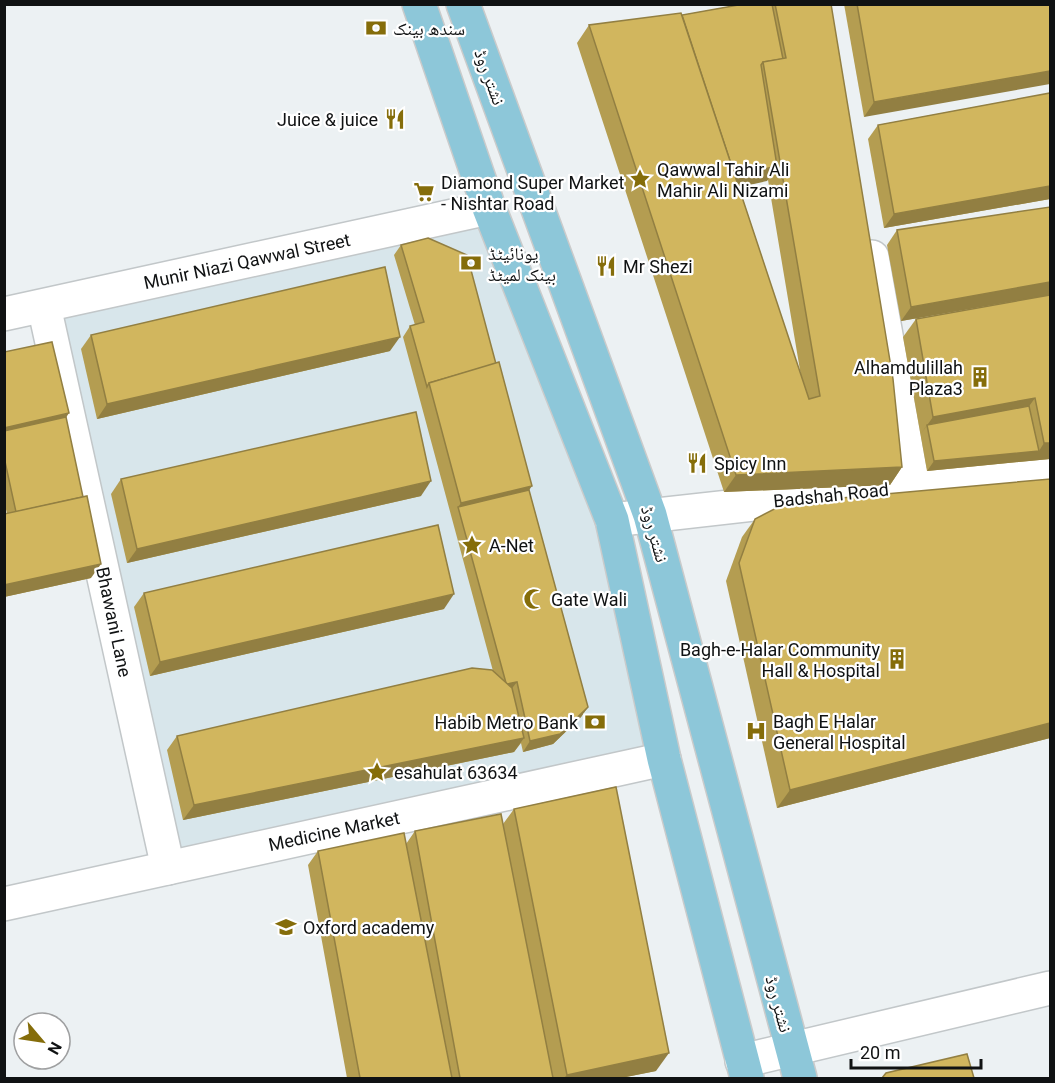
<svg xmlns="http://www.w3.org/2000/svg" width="1055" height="1083" font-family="Roboto,'Noto Naskh Arabic',sans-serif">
	<rect width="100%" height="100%" fill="#ecf1f3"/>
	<!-- built -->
	<polygon fill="#d8e6eb" points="490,209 612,520 665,757 168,868 47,305"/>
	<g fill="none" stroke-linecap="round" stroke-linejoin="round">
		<!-- minor casing -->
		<g stroke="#c2c7c9" stroke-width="36">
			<g id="minor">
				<polyline points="872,257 913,486"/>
				<polyline points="44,306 168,868"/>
				<polyline points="4,314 489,208"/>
				<polyline points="612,520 1050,471"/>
				<polyline points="4,904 664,759"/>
				<polyline points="742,1061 1050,988"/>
			</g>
		</g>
		<!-- major casing -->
		<g stroke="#cacbcb" stroke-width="36">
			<g id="major">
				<polyline points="419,4 489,208 612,520 664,759 747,1078"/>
				<polyline points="463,4 650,515 800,1078"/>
			</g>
		</g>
		<!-- minor -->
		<use href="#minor" stroke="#fff" stroke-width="33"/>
		<!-- major -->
		<use href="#major" stroke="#8dc7d9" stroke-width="33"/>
	</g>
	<!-- wall -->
	<g fill="#b49d51" fill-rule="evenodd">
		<path d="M744 4H831L902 467 890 485 724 492 577 43 589 25 682 15ZM768 180 801 376 739 187Z"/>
		<polygon points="844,4 1050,4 864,117"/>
		<polygon points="1050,93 1050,199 884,228 868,139 878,125"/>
		<polygon points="897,230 1050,295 901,321 887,245"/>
		<polygon points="401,245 529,490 588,707 581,717 553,744 523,752 521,743 514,752 183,820 167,750 177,736 493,671 403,337 410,326 415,325 394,255"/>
		<polygon points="1050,295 1050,459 927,471 903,337 916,319"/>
		<polygon points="91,335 390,351 97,419 81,349"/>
		<polygon points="4,352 66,417 91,578 4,597 4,514 7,514 4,500"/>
		<polygon points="121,479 421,496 127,563 111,494"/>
		<polygon points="1050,479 1050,738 777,808 726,581 742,537 755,519"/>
		<polygon points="144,593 444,609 150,676 134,607"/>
		<polygon points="514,809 656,1071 621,1078 347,1078 308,865 318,851 406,844 415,831 503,824"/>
	</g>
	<!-- shaded-wall -->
	<g fill="#927f42">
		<polygon points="1050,71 1050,84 864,117 874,102"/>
		<polygon points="777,166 767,181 722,191 732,177"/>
		<polygon points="1050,186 1050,199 884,228 894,214"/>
		<polygon points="1050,282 1050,295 901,321 911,307"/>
		<polygon points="400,337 390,351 97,419 107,404"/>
		<polygon points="1035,398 1022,416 927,425 920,435 933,417"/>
		<polygon points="69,413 59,428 4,440 4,428"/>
		<polygon points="1044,443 1050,443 1050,459 927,471 934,461 1039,451"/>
		<polygon points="902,467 890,485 724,492 736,475"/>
		<polygon points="431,481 421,496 127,563 137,549"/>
		<polygon points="532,486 522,500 458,507 461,503"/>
		<polygon points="101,564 91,578 4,597 4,585"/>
		<polygon points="454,594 444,609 150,676 160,662"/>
		<polygon points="517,682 509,692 506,684"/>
		<polygon points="588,707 581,717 553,744 523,752 530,741"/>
		<polygon points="1050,723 1050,738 777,808 790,790"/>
		<polygon points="524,738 514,752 183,820 194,805"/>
		<polygon points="669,1053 656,1071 621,1078 564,1078 567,1075"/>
	</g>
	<!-- building -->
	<g fill="#d1b65e" stroke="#927f42" stroke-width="1.5">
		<polygon points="744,4 772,4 783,59 763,62 761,65 777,166 735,176 682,15"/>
		<polygon points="775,4 831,4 893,379 902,467 736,475 589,25 681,13 809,399 820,396 763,62 786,58"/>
		<polygon points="857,4 1050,4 1050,71 874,102"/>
		<polygon points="1050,93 1050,186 894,214 878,125"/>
		<polygon points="1050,207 1050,282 911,307 897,230"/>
		<polygon points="428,238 467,255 496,364 429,383 427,387 410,326 424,322 401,245"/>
		<polygon points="385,267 400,337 107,404 91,335"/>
		<polygon points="1050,295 1050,443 1044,443 1035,398 933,417 916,319"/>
		<polygon points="52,342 69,413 4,428 4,352"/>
		<polygon points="499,362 532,486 461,503 429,383"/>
		<polygon points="1029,406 1039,451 934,461 927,425"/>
		<polygon points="416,412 431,481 137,549 121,479"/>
		<polygon points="66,417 83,497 16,512 4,457 4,431"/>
		<polygon points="1050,479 1050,723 790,790 739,563 755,519 786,503"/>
		<polygon points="529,490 588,707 560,734 530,741 517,682 507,684 506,683 458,507"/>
		<polygon points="87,496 101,564 4,585 4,514"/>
		<polygon points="438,525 454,594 160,662 144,593"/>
		<polygon points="472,668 492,670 512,688 524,738 194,805 177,736"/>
		<polygon points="616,787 669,1053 567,1075 514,809"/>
		<polygon points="501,814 553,1078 460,1078 415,831"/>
		<polygon points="404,833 452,1078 360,1078 318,851"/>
		<polygon points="967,1054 974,1078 882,1078 886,1073"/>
	</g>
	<!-- icons -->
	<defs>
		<g id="bank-bare" transform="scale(1.62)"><path d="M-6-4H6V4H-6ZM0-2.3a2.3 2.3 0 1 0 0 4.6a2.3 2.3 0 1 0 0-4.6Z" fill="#856d0a" stroke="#fff" stroke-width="2.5" paint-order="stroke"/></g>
		<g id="restaurant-bare" transform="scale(1.62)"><path d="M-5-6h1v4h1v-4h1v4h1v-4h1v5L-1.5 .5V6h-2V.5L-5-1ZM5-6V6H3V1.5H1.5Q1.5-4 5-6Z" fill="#856d0a" stroke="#fff" stroke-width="2.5" paint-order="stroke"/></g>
		<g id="sight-bare" transform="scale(1.62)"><path d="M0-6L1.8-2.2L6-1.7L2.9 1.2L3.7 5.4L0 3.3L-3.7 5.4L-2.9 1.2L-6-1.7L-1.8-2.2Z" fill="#856d0a" stroke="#fff" stroke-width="2.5" paint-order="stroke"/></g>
		<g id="supermarket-bare" transform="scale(1.62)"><path d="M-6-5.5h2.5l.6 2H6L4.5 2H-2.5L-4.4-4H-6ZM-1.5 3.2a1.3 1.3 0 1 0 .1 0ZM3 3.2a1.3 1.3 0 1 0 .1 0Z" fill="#856d0a" stroke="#fff" stroke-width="2.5" paint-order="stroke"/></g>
		<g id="building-bare" transform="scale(1.62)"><path d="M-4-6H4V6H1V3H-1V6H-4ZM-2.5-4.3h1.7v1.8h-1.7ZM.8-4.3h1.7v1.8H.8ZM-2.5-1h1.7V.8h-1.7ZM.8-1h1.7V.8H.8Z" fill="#856d0a" stroke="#fff" stroke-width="2.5" paint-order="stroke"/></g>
		<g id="mosque-bare" transform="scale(1.62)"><path d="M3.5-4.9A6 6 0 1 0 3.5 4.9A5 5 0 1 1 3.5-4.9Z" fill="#856d0a" stroke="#fff" stroke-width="2.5" paint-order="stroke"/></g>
		<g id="hospital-bare" transform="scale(1.62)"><path d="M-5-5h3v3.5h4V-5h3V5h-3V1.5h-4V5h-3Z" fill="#856d0a" stroke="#fff" stroke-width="2.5" paint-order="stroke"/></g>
		<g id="school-bare" transform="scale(1.62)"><path d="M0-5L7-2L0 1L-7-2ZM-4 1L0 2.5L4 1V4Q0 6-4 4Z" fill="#856d0a" stroke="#fff" stroke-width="2.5" paint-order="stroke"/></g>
	</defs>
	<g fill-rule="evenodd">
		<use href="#bank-bare" x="376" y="28"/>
		<use href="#restaurant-bare" x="395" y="119"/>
		<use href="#sight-bare" x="640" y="179"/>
		<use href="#supermarket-bare" x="424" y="192"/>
		<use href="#bank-bare" x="471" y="263"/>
		<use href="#restaurant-bare" x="606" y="266"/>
		<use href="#building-bare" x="980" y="377"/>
		<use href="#restaurant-bare" x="697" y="463"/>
		<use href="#sight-bare" x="472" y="545"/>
		<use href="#mosque-bare" x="534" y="599"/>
		<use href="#building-bare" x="897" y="659"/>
		<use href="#bank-bare" x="595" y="722"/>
		<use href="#hospital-bare" x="756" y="731"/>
		<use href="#sight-bare" x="377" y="772"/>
		<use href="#school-bare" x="286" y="927"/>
	</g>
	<g text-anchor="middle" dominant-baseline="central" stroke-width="4.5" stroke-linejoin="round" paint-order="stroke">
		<!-- poi labels -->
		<g font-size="18" fill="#101213" stroke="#fff" text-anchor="start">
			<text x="393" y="28">سندھ بینک</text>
			<text x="378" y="119" text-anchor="end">Juice &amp; juice</text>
			<text x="657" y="169">Qawwal Tahir Ali<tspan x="657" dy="21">Mahir Ali Nizami</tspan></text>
			<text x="441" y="182">Diamond Super Market<tspan x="441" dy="21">- Nishtar Road</tspan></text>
			<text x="488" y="253">یونائیٹڈ<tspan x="488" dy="21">بینک لمیٹڈ</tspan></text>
			<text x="623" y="266">Mr Shezi</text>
			<text x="963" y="367" text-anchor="end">Alhamdulillah<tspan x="963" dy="21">Plaza3</tspan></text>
			<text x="714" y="463">Spicy Inn</text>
			<text x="489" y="545">A-Net</text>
			<text x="551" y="599">Gate Wali</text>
			<text x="880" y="649" text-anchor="end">Bagh-e-Halar Community<tspan x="880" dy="21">Hall &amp; Hospital</tspan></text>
			<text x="773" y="721">Bagh E Halar<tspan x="773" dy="21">General Hospital</tspan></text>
			<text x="578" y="722" text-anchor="end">Habib Metro Bank</text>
			<text x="394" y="772">esahulat 63634</text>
			<text x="303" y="927">Oxford academy</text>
		</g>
		<!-- street labels -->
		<g font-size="18" fill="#101213" stroke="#fff">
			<text transform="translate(490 77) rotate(70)">نشتر روڈ</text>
			<text transform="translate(247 261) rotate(-12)">Munir Niazi Qawwal Street</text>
			<text transform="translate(831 495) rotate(-6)">Badshah Road</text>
			<text transform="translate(655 534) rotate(74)">نشتر روڈ</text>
			<text transform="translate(114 622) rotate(78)">Bhawani Lane</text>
			<text transform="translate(334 831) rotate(-12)">Medicine Market</text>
			<text transform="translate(779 1004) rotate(75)">نشتر روڈ</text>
		</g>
	</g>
	<!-- border -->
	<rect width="1055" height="1083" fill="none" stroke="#101213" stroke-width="12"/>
	<!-- north arrow -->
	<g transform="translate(42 1041) rotate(119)"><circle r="28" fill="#ffffff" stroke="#9fa0a1" stroke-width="1.5"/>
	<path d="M0-4.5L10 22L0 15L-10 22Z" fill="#856d0a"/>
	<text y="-9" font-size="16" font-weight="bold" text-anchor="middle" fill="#101213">N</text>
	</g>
	<!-- scale -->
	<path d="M851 1059v9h130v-9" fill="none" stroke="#101213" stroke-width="3"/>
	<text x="860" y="1059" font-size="18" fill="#101213" stroke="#ffffff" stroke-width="4.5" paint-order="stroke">20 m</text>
</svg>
